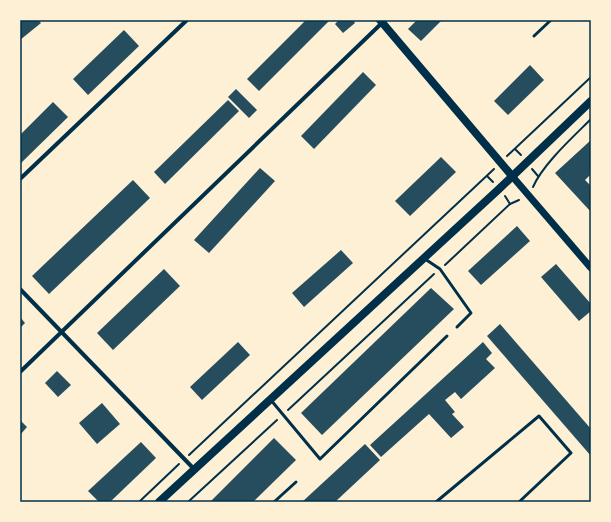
<svg xmlns="http://www.w3.org/2000/svg" width="611" height="522" font-family="Raleway,sans-serif">
	<rect width="100%" height="100%" fill="#fdf0d5"/>
	<!-- building -->
	<g fill="#264d5e">
		<polygon points="20,20 38,20 41,23 20,40"/>
		<polygon points="306,20 328,20 329,21 259,91 247,79"/>
		<polygon points="339,20 353,20 355,23 343,33 335,24"/>
		<polygon points="417,20 442,20 421,41 408,29"/>
		<polygon points="124,30 139,46 88,95 73,79"/>
		<polygon points="530,65 544,80 508,115 494,101"/>
		<polygon points="363,72 376,85 314,149 301,136"/>
		<polygon points="236,89 257,110 249,118 228,97"/>
		<polygon points="228,100 239,111 165,184 154,172"/>
		<polygon points="53,102 68,117 20,164 20,135"/>
		<polygon points="591,140 591,174 585,180 591,186 591,212 555,173"/>
		<polygon points="441,157 456,172 410,216 395,201"/>
		<polygon points="260,168 275,181 209,253 194,240"/>
		<polygon points="133,180 150,198 49,294 32,276"/>
		<polygon points="517,226 530,241 481,285 468,271"/>
		<polygon points="341,250 353,263 304,307 292,293"/>
		<polygon points="556,264 591,304 591,311 579,321 541,277"/>
		<polygon points="164,269 180,286 113,350 97,333"/>
		<polygon points="431,288 454,309 322,435 301,413"/>
		<polygon points="20,317 25,323 20,328"/>
		<polygon points="500,324 591,429 591,456 487,336"/>
		<polygon points="238,342 250,355 202,400 190,387"/>
		<polygon points="483,342 492,353 486,359 495,368 461,399 455,392 445,400 455,412 452,414 464,427 451,438 429,414 381,457 370,445"/>
		<polygon points="57,371 71,385 58,397 45,383"/>
		<polygon points="102,403 120,424 97,444 79,423"/>
		<polygon points="20,420 27,427 20,435"/>
		<polygon points="274,438 296,460 253,502 210,502"/>
		<polygon points="141,442 156,458 110,502 99,502 88,491"/>
		<polygon points="365,444 380,460 335,502 302,502"/>
	</g>
	<g fill="none" stroke-linecap="round" stroke-linejoin="round">
		<!-- path -->
		<g stroke="#003049" stroke-width="2">
			<polyline points="515,149 521,155"/>
			<polyline points="507,156 591,77"/>
			<polyline points="532,169 538,176"/>
			<polyline points="487,176 493,182"/>
			<path d="M533 187C543 164 573 137 591 119"/>
			<polyline points="505,196 510,204"/>
			<polyline points="445,265 510,204 519,200"/>
			<polyline points="288,410 434,274"/>
			<polyline points="189,455 494,169"/>
			<polyline points="139,502 179,464"/>
			<polyline points="188,502 277,420"/>
		</g>
		<!-- service -->
		<g stroke="#003049" stroke-width="3">
			<polyline points="534,36 551,20"/>
			<polyline points="425,259 440,269 471,313 457,327"/>
			<polyline points="270,399 320,459 447,336"/>
			<polyline points="274,502 296,482"/>
			<polyline points="436,502 539,416 571,453 519,502"/>
		</g>
		<!-- minor -->
		<g stroke="#003049" stroke-width="4">
			<polyline points="20,179 187,20"/>
			<polyline points="20,289 194,469"/>
			<polyline points="20,372 385,20"/>
		</g>
		<!-- tertiary -->
		<polyline stroke="#003049" stroke-width="7" points="512,176 591,268"/>
		<!-- secondary -->
		<g stroke="#003049" stroke-width="8">
			<polyline points="380,20 512,176"/>
			<polyline points="159,502 499,189 591,101"/>
		</g>
	</g>
	<!-- border -->
	<rect width="611" height="522" fill="none" stroke="#fdf0d5" stroke-width="42"/>
	<rect x="21" y="21" width="569" height="480" fill="none" stroke="#003049" stroke-width="1.5"/>
</svg>
